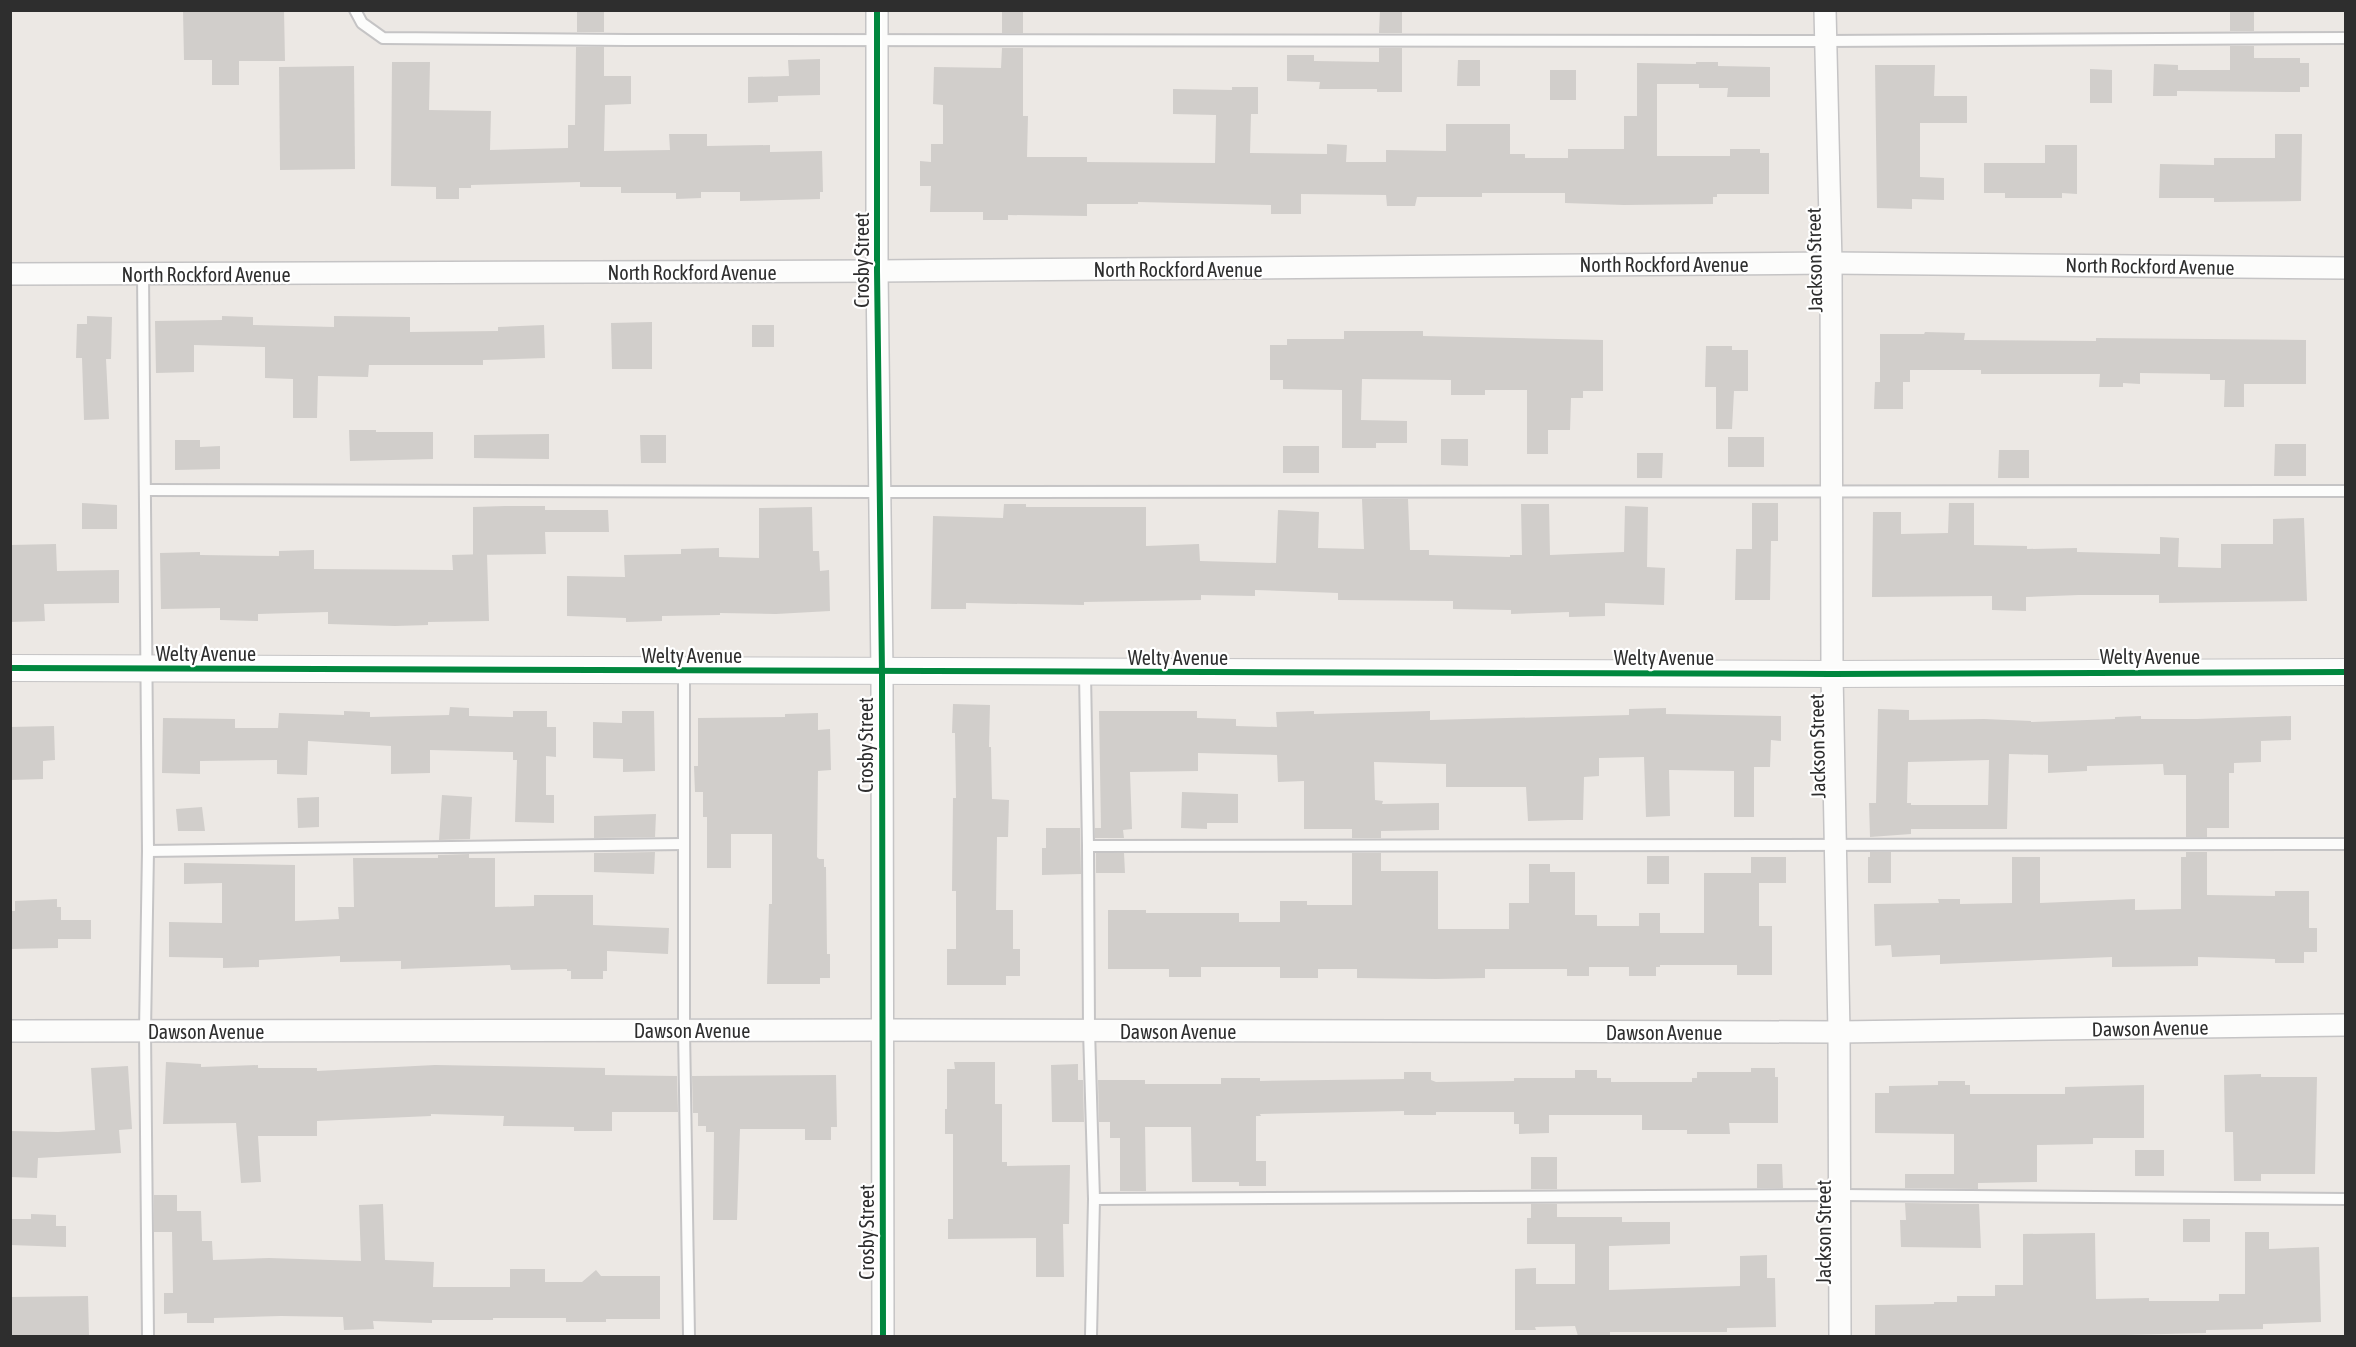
<svg xmlns="http://www.w3.org/2000/svg" width="2356" height="1347" font-family="'Asap Condensed',sans-serif">
	<rect width="100%" height="100%" fill="#ece8e4"/>
	<!-- building -->
	<g fill="#d1cecb" fill-rule="evenodd">
		<polygon points="183,10 284,10 285,61 239,61 239,85 212,85 212,60 184,60"/>
		<rect x="577" y="10" width="27" height="22"/>
		<rect x="1002" y="10" width="21" height="23"/>
		<polygon points="1380,10 1402,10 1402,33 1379,33"/>
		<rect x="2230" y="10" width="24" height="21"/>
		<polygon points="2230,46 2254,46 2254,58 2300,58 2300,63 2309,63 2309,87 2300,87 2300,92 2177,91 2177,96 2153,96 2154,64 2178,65 2178,70 2230,70"/>
		<polygon points="576,47 604,47 604,76 631,76 631,104 605,105 604,151 670,150 669,134 707,134 707,146 770,145 770,152 822,151 823,192 820,192 820,199 740,201 740,192 701,192 701,198 676,199 676,193 621,193 621,187 580,187 580,182 471,185 471,188 459,188 459,199 436,199 436,187 391,186 392,62 430,62 429,110 491,111 490,150 568,148 568,125 575,125"/>
		<polygon points="1002,48 1023,48 1023,116 1028,116 1027,157 1087,157 1087,162 1215,163 1216,115 1173,114 1173,89 1232,90 1232,87 1258,87 1258,114 1251,114 1250,153 1327,154 1327,144 1347,145 1346,162 1386,162 1386,150 1446,151 1446,124 1510,124 1510,154 1525,154 1525,158 1568,158 1568,149 1624,149 1624,116 1637,116 1637,63 1696,64 1696,62 1718,62 1718,66 1770,67 1770,97 1727,97 1728,88 1699,88 1699,84 1657,84 1657,156 1730,156 1730,149 1760,149 1760,153 1769,153 1769,194 1717,194 1717,197 1713,197 1713,204 1624,205 1565,203 1565,193 1482,193 1482,197 1417,197 1415,206 1387,206 1386,195 1301,194 1301,214 1271,214 1271,205 1138,202 1138,204 1087,204 1087,216 1008,215 1008,220 983,220 983,212 930,212 931,186 920,186 920,161 931,162 931,144 943,144 943,105 933,104 934,67 1001,68"/>
		<polygon points="1379,48 1402,48 1402,92 1377,92 1377,89 1319,89 1320,82 1287,81 1287,55 1314,55 1314,61 1379,62"/>
		<polygon points="820,59 820,95 778,96 778,102 748,103 748,77 789,76 788,60"/>
		<polygon points="1458,60 1480,60 1480,86 1457,86"/>
		<polygon points="1875,65 1935,65 1934,96 1967,96 1967,123 1920,123 1920,177 1944,178 1944,200 1912,199 1912,209 1877,208"/>
		<polygon points="354,66 355,169 280,170 279,67"/>
		<polygon points="2090,69 2112,70 2112,103 2090,103"/>
		<rect x="1550" y="70" width="26" height="30"/>
		<polygon points="2275,134 2302,134 2301,201 2214,202 2214,198 2159,198 2160,164 2214,165 2214,158 2275,158"/>
		<polygon points="2045,145 2077,145 2077,194 2062,193 2062,198 2005,198 2005,193 1984,193 1984,163 2045,163"/>
		<polygon points="87,316 112,317 111,359 106,359 109,419 84,420 82,358 76,358 77,324 87,324"/>
		<polygon points="222,316 253,317 253,325 334,327 334,316 410,317 410,332 498,331 498,327 544,325 545,358 483,360 483,365 369,365 368,377 318,376 317,418 293,418 293,379 265,378 265,347 194,345 194,372 156,373 155,321 222,320"/>
		<polygon points="652,322 652,369 612,369 611,323"/>
		<rect x="752" y="325" width="22" height="22"/>
		<polygon points="1344,331 1423,331 1423,336 1603,340 1603,391 1583,391 1583,398 1571,398 1570,430 1548,430 1548,454 1527,454 1527,390 1485,390 1485,395 1451,395 1451,380 1362,379 1361,420 1407,421 1407,443 1376,443 1376,448 1342,448 1342,390 1283,389 1283,380 1270,380 1270,345 1287,345 1287,339 1344,339"/>
		<polygon points="1925,332 1965,333 1964,340 2096,341 2096,338 2306,340 2306,384 2244,384 2244,407 2224,407 2225,380 2210,380 2210,374 2140,373 2140,384 2123,383 2123,387 2099,387 2100,374 1981,374 1981,370 1910,370 1910,382 1903,382 1903,409 1874,409 1875,382 1880,382 1880,334 1924,334"/>
		<polygon points="1706,346 1732,346 1732,350 1748,350 1748,391 1734,391 1732,429 1716,429 1716,387 1705,387"/>
		<polygon points="349,430 376,430 376,432 433,432 433,459 350,461"/>
		<polygon points="549,434 549,459 474,458 474,435"/>
		<polygon points="640,435 666,435 666,463 641,463"/>
		<rect x="1728" y="437" width="36" height="30"/>
		<polygon points="1441,439 1468,439 1468,466 1441,465"/>
		<polygon points="175,440 200,440 200,447 220,446 220,469 175,470"/>
		<polygon points="2275,444 2306,444 2306,476 2274,476"/>
		<rect x="1283" y="446" width="36" height="27"/>
		<polygon points="1999,450 2029,450 2029,478 1998,478"/>
		<polygon points="1637,453 1663,453 1662,478 1637,478"/>
		<polygon points="1362,499 1408,499 1410,550 1429,550 1429,555 1510,557 1510,555 1522,555 1521,504 1549,504 1550,555 1624,552 1625,506 1648,507 1647,567 1665,568 1664,605 1605,603 1605,616 1569,617 1569,612 1511,614 1511,610 1453,609 1453,601 1338,600 1338,593 1255,590 1255,596 1201,595 1201,600 1084,602 1084,605 966,603 966,609 931,609 933,516 1003,518 1004,504 1026,504 1026,507 1146,507 1146,546 1199,544 1200,561 1276,563 1278,510 1319,512 1318,548 1364,549"/>
		<polygon points="82,503 117,505 117,529 82,529"/>
		<polygon points="1752,503 1778,503 1778,541 1771,541 1770,600 1735,600 1736,549 1752,549"/>
		<polygon points="1949,503 1974,503 1974,545 2027,546 2027,549 2077,548 2077,552 2160,554 2160,537 2179,538 2178,567 2221,568 2221,544 2273,544 2273,519 2304,518 2307,601 2159,603 2159,595 2079,595 2026,597 2026,611 1992,610 1992,596 1872,597 1873,512 1901,512 1901,534 1948,533"/>
		<polygon points="505,506 545,506 545,510 608,510 609,532 545,532 546,554 473,555 473,507"/>
		<polygon points="812,507 813,551 819,551 820,571 829,570 830,611 776,614 720,613 720,615 662,616 662,621 626,622 626,618 567,616 567,576 625,577 624,555 681,554 681,549 719,548 719,557 759,558 759,508"/>
		<polygon points="56,544 57,571 119,570 119,603 44,604 45,621 10,622 10,545"/>
		<polygon points="314,550 314,569 453,570 452,555 487,554 489,621 428,622 428,625 395,626 328,624 328,612 258,614 258,621 220,620 220,608 161,609 160,553 200,552 200,555 279,556 279,551"/>
		<polygon points="953,704 990,705 989,747 991,747 992,799 1009,800 1008,837 997,837 996,910 1013,910 1013,949 1020,949 1020,976 1006,976 1006,985 947,985 947,949 956,949 956,891 952,891 953,798 956,798 955,733 952,733"/>
		<polygon points="450,707 469,708 469,716 513,717 513,711 547,711 547,727 556,727 556,757 546,756 546,795 554,795 554,823 515,822 517,760 513,760 513,752 430,750 430,773 391,774 391,746 308,741 307,775 277,774 277,760 200,761 200,774 162,773 163,718 235,719 235,728 278,728 279,713 344,715 344,711 370,712 370,717 449,715"/>
		<polygon points="1666,708 1666,714 1781,716 1781,741 1771,740 1770,767 1754,767 1754,817 1734,817 1734,771 1669,770 1670,816 1646,817 1644,757 1599,758 1599,776 1584,777 1583,820 1568,820 1528,821 1526,787 1446,787 1446,764 1374,762 1375,800 1383,801 1382,804 1439,803 1439,830 1381,831 1381,838 1352,838 1352,829 1304,829 1304,781 1278,782 1277,755 1198,753 1198,771 1130,772 1132,829 1123,830 1124,838 1095,838 1095,828 1101,828 1099,711 1197,711 1197,718 1236,719 1236,726 1277,727 1276,712 1314,711 1314,714 1430,711 1430,720 1629,715 1629,709"/>
		<path d="M1878 709 1909 710V720L1984 719 2031 721V722L2115 719V717L2141 716V719H2197L2291 716V740L2261 741V762L2234 763V773H2229V828H2207V837H2186V775H2164L2163 764 2087 766V771L2048 773V755L2009 754 2007 829H1911V834L1870 837 1869 803H1876ZM1989 760 1988 805H1911V803H1907L1908 762Z"/>
		<polygon points="622,711 654,711 655,771 623,772 623,759 593,758 593,722 622,723"/>
		<polygon points="818,713 818,730 830,729 831,770 818,771 817,857 819,859 824,859 824,867 826,867 827,954 830,954 830,978 820,978 820,984 767,984 769,904 772,904 772,834 731,834 731,868 707,868 707,817 703,817 703,792 695,792 694,766 698,766 698,718 785,717 785,714"/>
		<polygon points="54,726 55,760 43,761 43,779 10,780 10,727"/>
		<polygon points="1182,792 1238,794 1238,823 1207,823 1207,829 1181,828"/>
		<polygon points="442,795 472,797 470,839 439,840"/>
		<polygon points="319,797 319,827 298,828 297,798"/>
		<polygon points="202,807 205,831 178,831 176,809"/>
		<polygon points="656,814 655,837 594,838 594,816"/>
		<polygon points="1046,828 1080,828 1081,874 1042,875 1042,848 1046,848"/>
		<polygon points="655,852 654,874 594,872 594,853"/>
		<polygon points="1870,852 1891,852 1891,883 1868,883 1868,857 1870,857"/>
		<polygon points="2186,852 2207,852 2207,895 2275,896 2275,891 2309,891 2309,928 2317,928 2317,952 2304,952 2304,963 2275,963 2275,959 2198,957 2198,966 2112,967 2112,957 1940,964 1940,955 1892,957 1891,945 1875,946 1874,904 1939,903 1938,899 1960,899 1960,904 2012,903 2012,857 2040,857 2040,903 2135,899 2135,910 2181,909 2181,857 2186,857"/>
		<polygon points="1096,853 1124,853 1125,873 1096,873"/>
		<polygon points="1352,853 1381,853 1381,871 1438,871 1438,929 1509,929 1509,903 1529,903 1529,864 1550,864 1550,872 1575,872 1575,915 1597,915 1597,926 1639,926 1639,913 1660,913 1660,933 1704,933 1704,873 1751,873 1751,857 1786,857 1786,883 1759,883 1759,926 1772,926 1772,975 1737,975 1737,965 1660,965 1660,967 1656,967 1656,976 1629,976 1629,967 1589,967 1589,976 1567,976 1567,969 1485,969 1485,978 1436,979 1357,978 1357,969 1318,969 1318,978 1280,978 1280,967 1201,967 1201,977 1169,977 1169,969 1108,969 1108,910 1146,910 1146,913 1239,913 1239,922 1280,922 1280,901 1307,901 1307,905 1352,905"/>
		<polygon points="469,854 469,858 495,858 495,907 534,906 534,895 593,895 593,925 669,928 668,954 607,951 607,971 603,971 603,979 571,979 571,971 567,971 567,969 511,970 510,965 401,969 401,961 340,962 340,956 259,960 259,967 223,968 223,958 169,957 169,922 222,923 222,883 184,884 184,863 295,865 295,921 339,919 338,907 354,907 353,858 438,858 438,855"/>
		<rect x="1647" y="856" width="22" height="28"/>
		<polygon points="57,899 57,907 61,907 61,920 91,920 91,939 58,939 58,948 10,949 10,911 15,911 15,901"/>
		<polygon points="166,1062 201,1064 201,1067 258,1065 258,1068 317,1068 317,1071 435,1065 605,1068 605,1075 677,1076 678,1112 612,1112 612,1131 574,1131 574,1127 503,1126 504,1116 431,1114 431,1116 317,1121 317,1136 258,1136 261,1182 241,1183 236,1123 163,1124"/>
		<polygon points="954,1062 995,1062 995,1104 1002,1104 1002,1162 1007,1162 1007,1166 1070,1165 1069,1224 1063,1224 1064,1277 1036,1277 1036,1238 948,1239 948,1219 953,1219 953,1134 945,1134 945,1109 947,1109 947,1069 955,1069"/>
		<polygon points="1078,1064 1078,1080 1083,1080 1084,1122 1052,1122 1051,1065"/>
		<polygon points="128,1066 132,1129 119,1130 121,1153 38,1158 37,1178 10,1177 10,1131 58,1132 95,1130 91,1068"/>
		<polygon points="1751,1068 1775,1068 1775,1077 1778,1077 1778,1123 1729,1123 1730,1134 1687,1134 1687,1130 1642,1130 1642,1115 1549,1115 1549,1133 1519,1134 1519,1124 1514,1124 1514,1112 1436,1112 1436,1115 1404,1115 1404,1111 1260,1114 1261,1116 1256,1116 1256,1161 1266,1161 1266,1186 1239,1186 1239,1182 1192,1182 1191,1127 1145,1127 1146,1191 1120,1191 1120,1138 1110,1138 1110,1122 1099,1122 1098,1080 1145,1080 1145,1084 1221,1084 1221,1078 1260,1078 1260,1081 1404,1079 1404,1072 1431,1072 1431,1080 1436,1082 1514,1081 1514,1078 1575,1078 1575,1070 1597,1070 1597,1078 1611,1078 1611,1082 1692,1082 1692,1078 1697,1078 1697,1072 1751,1072"/>
		<polygon points="2261,1074 2261,1077 2317,1077 2315,1174 2261,1174 2261,1181 2234,1181 2233,1132 2225,1132 2224,1075"/>
		<polygon points="836,1075 837,1127 831,1127 831,1140 805,1140 805,1129 740,1129 737,1220 713,1220 714,1132 706,1132 706,1126 698,1126 698,1113 693,1113 692,1076"/>
		<polygon points="1938,1081 1965,1081 1965,1085 1970,1085 1970,1094 2065,1094 2065,1087 2144,1085 2144,1138 2093,1138 2093,1144 2037,1145 2037,1182 1978,1183 1978,1189 1905,1188 1905,1174 1954,1174 1954,1134 1875,1133 1875,1093 1889,1093 1889,1086 1938,1085"/>
		<rect x="2135" y="1150" width="29" height="26"/>
		<rect x="1531" y="1157" width="26" height="32"/>
		<polygon points="1757,1164 1782,1164 1783,1188 1757,1188"/>
		<polygon points="154,1195 177,1195 177,1211 201,1211 202,1241 212,1241 213,1260 269,1258 361,1261 359,1205 383,1204 385,1260 434,1262 433,1287 510,1287 510,1269 545,1269 545,1282 582,1282 596,1270 601,1276 660,1276 660,1319 606,1319 606,1322 566,1322 566,1318 493,1318 493,1320 432,1320 432,1323 373,1321 374,1329 344,1330 343,1317 281,1316 214,1318 214,1323 187,1323 187,1313 164,1314 164,1293 173,1293 172,1232 154,1232"/>
		<polygon points="1905,1203 1979,1204 1981,1248 1901,1247 1900,1220 1906,1220"/>
		<polygon points="1531,1204 1557,1204 1557,1217 1622,1217 1622,1222 1670,1222 1670,1244 1609,1246 1609,1290 1740,1286 1740,1256 1767,1255 1767,1278 1775,1278 1776,1327 1727,1328 1727,1332 1610,1332 1610,1336 1578,1336 1575,1326 1535,1327 1536,1330 1515,1330 1515,1269 1536,1268 1536,1284 1575,1284 1575,1244 1527,1244 1527,1218 1531,1218"/>
		<polygon points="31,1214 56,1215 56,1226 66,1226 66,1247 10,1245 10,1219 31,1219"/>
		<rect x="2183" y="1219" width="27" height="23"/>
		<polygon points="2245,1232 2269,1232 2269,1249 2319,1247 2321,1322 2263,1324 2263,1329 2206,1330 2206,1333 2084,1336 1875,1336 1875,1305 1934,1304 1934,1302 1957,1302 1957,1296 1995,1296 1995,1285 2023,1285 2023,1234 2095,1233 2096,1299 2149,1298 2149,1301 2219,1301 2219,1294 2245,1294"/>
		<polygon points="88,1296 89,1336 10,1336 10,1297"/>
	</g>
	<g fill="none" stroke-linecap="round" stroke-linejoin="round">
		<!-- service casing -->
		<g stroke="#c5c4c5" stroke-width="14">
			<g id="service">
				<polyline points="355,10 362,23 383,38 628,40 1826,41 2346,38"/>
				<polyline points="143,274 148,851 684,844"/>
				<polyline points="145,490 879,492 2346,491"/>
				<polyline points="684,672 684,1030 689,1336"/>
				<polyline points="1085,673 1088,846 2346,844"/>
				<polyline points="1088,846 1089,1030 1094,1199"/>
				<polyline points="148,1336 145,1031 148,851"/>
				<polyline points="1091,1336 1094,1199 1839,1195 2346,1199"/>
			</g>
		</g>
		<!-- minor casing -->
		<g stroke="#c5c4c5" stroke-width="24">
			<g id="minor">
				<polyline points="877,10 877,271 882,673 883,1336"/>
				<polyline points="1825,10 1831,263 1832,674 1839,1032 1840,1336"/>
				<polyline points="10,274 877,271 1831,263 2346,268"/>
				<polyline points="10,1031 882,1030 1839,1032 2346,1025"/>
			</g>
		</g>
		<!-- tertiary casing -->
		<g stroke="#c5c4c5" stroke-width="28">
			<polyline id="tertiary" points="10,668 1832,674 2346,672"/>
		</g>
		<!-- service -->
		<use href="#service" stroke="#fcfcfb" stroke-width="10"/>
		<!-- minor -->
		<use href="#minor" stroke="#fcfcfb" stroke-width="21"/>
		<!-- tertiary -->
		<use href="#tertiary" stroke="#fcfcfb" stroke-width="26"/>
		<!-- cycleway casing -->
		<g stroke="#fff" stroke-width="10">
			<g id="cycleway">
				<polyline points="877,10 877,271 882,673 883,1336"/>
				<polyline points="10,668 1832,674 2346,672"/>
			</g>
		</g>
		<!-- cycleway -->
		<use href="#cycleway" stroke="#00873e" stroke-width="6"/>
	</g>
	<g text-anchor="middle" dominant-baseline="central" stroke-width="4.5" stroke-linejoin="round" paint-order="stroke">
		<!-- street labels -->
		<g font-size="20" fill="#2e2e2e" stroke="#fff">
			<text transform="translate(861 260) rotate(-90)">Crosby Street</text>
			<text transform="translate(1814 260) rotate(-91)">Jackson Street</text>
			<text x="1664" y="264">North Rockford Avenue</text>
			<text transform="translate(2150 266) rotate(1)">North Rockford Avenue</text>
			<text x="1178" y="269">North Rockford Avenue</text>
			<text x="692" y="272">North Rockford Avenue</text>
			<text x="206" y="274">North Rockford Avenue</text>
			<text x="206" y="653">Welty Avenue</text>
			<text x="692" y="655">Welty Avenue</text>
			<text x="2150" y="656">Welty Avenue</text>
			<text x="1178" y="657">Welty Avenue</text>
			<text x="1664" y="657">Welty Avenue</text>
			<text transform="translate(865 745) rotate(-90)">Crosby Street</text>
			<text transform="translate(1817 746) rotate(-91)">Jackson Street</text>
			<text transform="translate(2150 1028) rotate(-1)">Dawson Avenue</text>
			<text x="692" y="1030">Dawson Avenue</text>
			<text x="206" y="1031">Dawson Avenue</text>
			<text x="1178" y="1031">Dawson Avenue</text>
			<text x="1664" y="1032">Dawson Avenue</text>
			<text transform="translate(866 1232) rotate(-90)">Crosby Street</text>
			<text transform="translate(1823 1232) rotate(-90)">Jackson Street</text>
		</g>
	</g>
	<!-- border -->
	<rect width="2356" height="1347" fill="none" stroke="#2e2e2e" stroke-width="24"/>
</svg>
